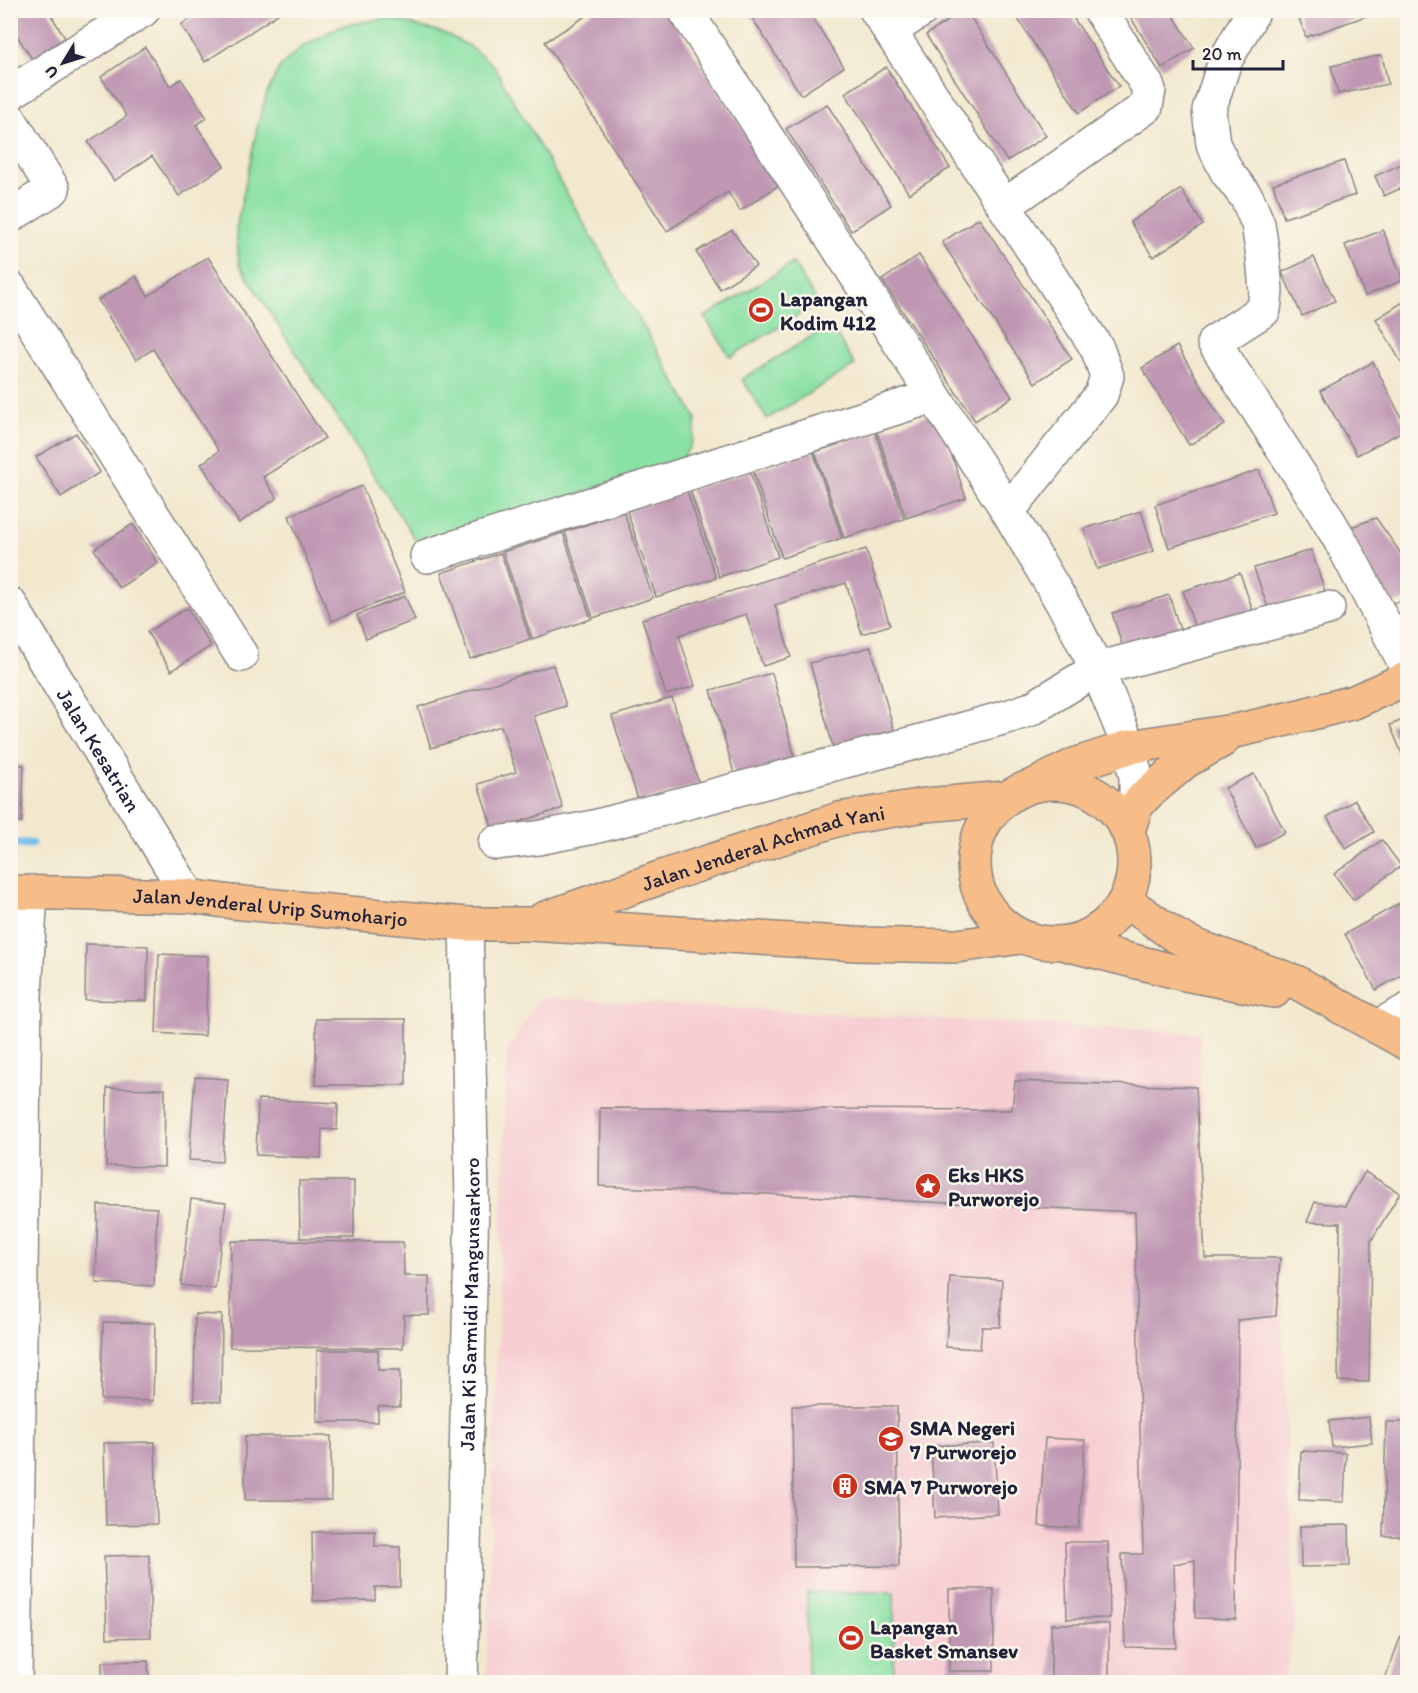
<svg xmlns="http://www.w3.org/2000/svg" width="1418" height="1693" font-family="Itim,sans-serif">
	<rect width="100%" height="100%" fill="#fbf7ec"/>
	<filter id="ink" filterUnits="userSpaceOnUse"><feTurbulence type="fractalNoise" baseFrequency=".0167" numOctaves="2"/><feDisplacementMap in="SourceGraphic" scale="12" xChannelSelector="R" yChannelSelector="G"/><feConvolveMatrix kernelMatrix="1 2 1 2 8 2 1 2 1" color-interpolation-filters="sRGB"/></filter>
	<filter id="wash" filterUnits="userSpaceOnUse"><feTurbulence type="fractalNoise" baseFrequency=".008" numOctaves="4" result="noise"/><feDisplacementMap in="SourceGraphic" scale="24" xChannelSelector="R" yChannelSelector="G"/><feGaussianBlur stdDeviation="1.35" result="paint"/><feColorMatrix in="noise" values="0 0 0 0 0 0 0 0 0 0 0 0 0 0 0 0 0 1.4 0 .05"/><feComposite in="paint" operator="in"/></filter>
	<g filter="url(#wash)">
		<rect width="100%" height="100%" fill="#f2e8ce"/>
		<!-- built -->
		<polygon fill="#f7cfd3" points="539,998 1200,1033 1205,1258 1280,1258 1295,1620 1284,1682 486,1682 507,1051"/>
		<!-- green -->
		<g fill="#8ae1a4" stroke="#568270" stroke-width="1.5">
			<path d="M387 18 444 33 469 46 493 65 696 418C695 434 693 445 682 458L421 549 239 264 236 229 258 124 267 93 279 68 300 48 340 26Z"/>
			<polygon points="793,263 818,303 730,357 705,317"/>
			<polygon points="830,325 855,365 767,419 742,379"/>
			<polygon points="894,1592 894,1682 808,1682 807,1593"/>
		</g>
		<g fill="none" stroke-linecap="round" stroke-linejoin="round">
			<!-- stream -->
			<polyline stroke="#71bdeb" stroke-width="9" points="10,844 31,844"/>
		</g>
		<g id="blocks">
			<!-- building -->
			<g fill="#bf97b3">
				<polygon points="10,10 48,10 65,38 32,59 10,25"/>
				<polygon points="204,10 284,10 205,62 181,25"/>
				<polygon points="595,10 666,10 779,185 740,211 728,192 667,231 545,42"/>
				<polygon points="747,10 808,10 844,67 801,95"/>
				<polygon points="964,10 966,10 1046,136 1007,161 926,35"/>
				<polygon points="1012,10 1068,10 1119,86 1079,113"/>
				<polygon points="1126,10 1170,10 1194,48 1162,68"/>
				<polygon points="1296,10 1374,10 1375,13 1306,37"/>
				<polygon points="145,47 170,86 181,79 207,118 196,125 224,166 179,196 152,156 114,181 88,142 127,116 101,77"/>
				<polygon points="1382,55 1388,84 1338,94 1331,66"/>
				<polygon points="886,67 950,168 909,194 845,93"/>
				<polygon points="827,104 891,205 851,231 786,129"/>
				<polygon points="1344,161 1355,195 1284,218 1273,184"/>
				<polygon points="1408,161 1408,185 1384,196 1375,176"/>
				<polygon points="1181,189 1203,225 1153,257 1130,222"/>
				<polygon points="979,218 1072,359 1035,383 942,242"/>
				<polygon points="732,230 756,266 720,289 696,252"/>
				<polygon points="1383,230 1403,280 1365,296 1345,245"/>
				<polygon points="919,255 1012,397 975,421 882,280"/>
				<polygon points="208,257 325,438 263,477 277,498 239,523 201,464 219,451 153,349 136,360 98,300 136,276 148,296"/>
				<polygon points="1314,257 1335,301 1302,316 1282,272"/>
				<polygon points="1408,299 1408,374 1376,319"/>
				<polygon points="1177,346 1225,425 1189,445 1142,368"/>
				<polygon points="10,350 16,360 10,363"/>
				<polygon points="1373,362 1407,429 1357,455 1320,391"/>
				<polygon points="937,412 966,498 906,518 877,432"/>
				<polygon points="875,432 904,519 844,538 815,452"/>
				<polygon points="76,433 100,472 61,497 36,457"/>
				<polygon points="813,451 842,538 782,558 753,471"/>
				<polygon points="1259,470 1274,513 1169,548 1155,505"/>
				<polygon points="750,471 778,557 719,577 690,490"/>
				<polygon points="362,486 405,592 332,621 289,516"/>
				<polygon points="687,491 716,578 656,597 627,511"/>
				<polygon points="1141,511 1154,551 1097,569 1084,529"/>
				<polygon points="624,512 653,598 593,618 565,532"/>
				<polygon points="1376,518 1404,558 1408,557 1408,600 1386,604 1348,528"/>
				<polygon points="133,524 158,563 119,588 94,549"/>
				<polygon points="563,533 591,619 532,639 503,552"/>
				<polygon points="866,549 890,625 862,634 846,583 775,605 791,657 763,666 746,614 679,635 695,686 666,695 642,619"/>
				<polygon points="1311,550 1325,591 1268,608 1254,568"/>
				<polygon points="501,553 530,639 470,659 441,573"/>
				<polygon points="1240,573 1254,614 1196,632 1183,591"/>
				<polygon points="1169,595 1182,636 1125,654 1112,613"/>
				<polygon points="405,596 415,620 366,639 357,615"/>
				<polygon points="187,608 211,646 171,671 147,632"/>
				<polygon points="871,647 895,734 834,750 810,663"/>
				<polygon points="553,665 566,706 534,716 563,808 493,830 478,784 516,772 501,726 431,748 418,707"/>
				<polygon points="772,673 796,761 735,777 711,690"/>
				<polygon points="672,698 699,784 639,803 612,716"/>
				<polygon points="1408,718 1408,760 1405,761 1390,725"/>
				<polygon points="10,764 24,765 22,822 10,821"/>
				<polygon points="1254,774 1285,832 1256,848 1225,788"/>
				<polygon points="1355,800 1374,832 1346,849 1327,817"/>
				<polygon points="1382,840 1401,866 1353,900 1334,874"/>
				<polygon points="1400,903 1408,916 1408,981 1403,974 1376,990 1345,934"/>
				<polygon points="86,944 148,946 147,1001 85,1000"/>
				<polygon points="159,954 208,956 205,1036 156,1033"/>
				<rect x="316" y="1019" width="90" height="66"/>
				<polygon points="195,1077 228,1079 222,1162 189,1160"/>
				<polygon points="1015,1081 1196,1087 1205,1258 1280,1258 1276,1316 1238,1320 1236,1619 1195,1618 1195,1560 1174,1564 1176,1648 1125,1647 1122,1554 1143,1554 1135,1212 599,1186 600,1108 1012,1110"/>
				<polygon points="107,1088 165,1089 164,1167 106,1166"/>
				<polygon points="258,1099 338,1103 337,1130 322,1129 321,1158 256,1155"/>
				<polygon points="1365,1172 1400,1193 1371,1241 1369,1382 1338,1381 1340,1223 1307,1222 1315,1202 1345,1206"/>
				<polygon points="299,1181 354,1181 354,1238 300,1238"/>
				<polygon points="191,1199 226,1203 215,1289 181,1285"/>
				<polygon points="98,1205 157,1208 154,1286 96,1283"/>
				<polygon points="231,1241 403,1242 404,1276 429,1276 429,1315 404,1315 403,1348 230,1347"/>
				<polygon points="950,1277 1002,1280 1000,1327 982,1327 980,1349 946,1347"/>
				<polygon points="195,1314 222,1315 221,1402 194,1401"/>
				<polygon points="103,1322 155,1323 153,1401 101,1400"/>
				<polygon points="317,1350 378,1350 378,1370 400,1370 400,1407 378,1406 378,1422 317,1422"/>
				<polygon points="792,1406 897,1406 899,1566 794,1567"/>
				<polygon points="1369,1417 1372,1443 1332,1447 1329,1421"/>
				<polygon points="1386,1422 1408,1422 1408,1536 1383,1536"/>
				<rect x="245" y="1436" width="86" height="64"/>
				<polygon points="1045,1438 1085,1440 1079,1528 1039,1526"/>
				<polygon points="155,1442 157,1524 106,1525 104,1443"/>
				<polygon points="994,1443 998,1514 935,1518 931,1446"/>
				<polygon points="1301,1451 1346,1453 1344,1502 1299,1500"/>
				<polygon points="1349,1525 1350,1566 1301,1567 1300,1526"/>
				<polygon points="375,1531 375,1546 400,1547 400,1587 375,1587 375,1600 313,1601 312,1532"/>
				<polygon points="1065,1542 1108,1542 1110,1618 1067,1619"/>
				<polygon points="149,1555 151,1637 107,1638 104,1556"/>
				<rect x="949" y="1589" width="45" height="82"/>
				<polygon points="1407,1619 1408,1682 1384,1682"/>
				<rect x="1051" y="1624" width="58" height="58"/>
				<polygon points="148,1661 149,1682 102,1682 102,1662"/>
			</g>
		</g>
	</g>
	<g filter="url(#ink)">
		<use href="#blocks" fill-opacity="0" stroke="#8a8584" stroke-width="1.5"/>
		<g fill="none" stroke-linecap="round" stroke-linejoin="round">
			<!-- minor casing -->
			<g stroke="#8a8584" stroke-width="36">
				<g id="minor">
					<polyline points="685,10 1008,511 1070,616 1097,669 1129,747 1136,777 1136,806"/>
					<polyline points="876,10 1097,348 1107,376 1101,395 1008,511"/>
					<polyline points="1254,10 1225,61 1209,110 1213,144 1227,172 1247,198 1258,224 1263,256 1266,291 1264,310 1214,342 1318,503 1343,545 1408,669"/>
					<polyline points="890,31 922,10"/>
					<polyline points="10,93 143,10"/>
					<polyline points="10,120 53,189 10,216"/>
					<polyline points="1004,206 1146,107 1149,90 1147,85 1100,10"/>
					<polyline points="10,288 241,655"/>
					<polyline points="427,556 934,396"/>
					<path id="s1" d="M10 604 189 896"/>
					<polyline points="495,843 538,838 594,827 929,739 1010,716 1031,709 1097,669 1328,608"/>
					<polyline points="1377,1027 1408,1010"/>
					<polyline points="15,1682 25,995 31,892"/>
					<path id="s2" d="M461 1682 472 1198 466 924"/>
				</g>
			</g>
			<!-- major casing -->
			<g stroke="#8a8584" stroke-width="36">
				<g id="major">
					<circle cx="1054" cy="863" r="80"/>
					<polyline points="1039,783 1074,765 1129,747 1240,730 1304,715 1354,702 1408,678"/>
					<polyline points="1128,831 1136,806 1147,794 1186,761 1223,740"/>
					<path id="s3" d="M10 892 189 896 232 902 466 924H530L856 944 957 946 1021 937"/>
					<polyline points="1126,901 1174,935 1196,946 1296,982 1408,1044"/>
					<path id="s4" d="M543 919 665 876 839 819 925 805 1005 798"/>
					<polyline points="1066,944 1185,974 1274,991"/>
				</g>
			</g>
			<!-- minor -->
			<use href="#minor" stroke="#fff" stroke-width="33"/>
			<!-- major -->
			<use href="#major" stroke="#f7bd88" stroke-width="33"/>
		</g>
	</g>
	<!-- icons -->
	<defs>
		<g id="stadium-disc" transform="scale(1.35)"><circle r="9.5" fill="#c8321e" stroke="#fbf7ec"/><path d="M0-5a6.5 5 0 1 0 0 10a6.5 5 0 1 0 0-10ZM-3.5-1.8h7v3.6h-7Z" fill="#fff"/></g>
		<g id="sight-disc" transform="scale(1.35)"><circle r="9.5" fill="#c8321e" stroke="#fbf7ec"/><path d="M0-6L1.8-2.2L6-1.7L2.9 1.2L3.7 5.4L0 3.3L-3.7 5.4L-2.9 1.2L-6-1.7L-1.8-2.2Z" fill="#fff"/></g>
		<g id="school-disc" transform="scale(1.35)"><circle r="9.5" fill="#c8321e" stroke="#fbf7ec"/><path d="M0-5L7-2L0 1L-7-2ZM-4 1L0 2.5L4 1V4Q0 6-4 4Z" fill="#fff"/></g>
		<g id="building-disc" transform="scale(1.35)"><circle r="9.5" fill="#c8321e" stroke="#fbf7ec"/><path d="M-4-6H4V6H1V3H-1V6H-4ZM-2.5-4.3h1.7v1.8h-1.7ZM.8-4.3h1.7v1.8H.8ZM-2.5-1h1.7V.8h-1.7ZM.8-1h1.7V.8H.8Z" fill="#fff"/></g>
	</defs>
	<g fill-rule="evenodd">
		<use href="#stadium-disc" x="761" y="310"/>
		<use href="#sight-disc" x="928" y="1186"/>
		<use href="#school-disc" x="891" y="1439"/>
		<use href="#building-disc" x="845" y="1486"/>
		<use href="#stadium-disc" x="851" y="1638"/>
	</g>
	<g text-anchor="middle" dominant-baseline="central" stroke-width="5" stroke-linejoin="round" paint-order="stroke">
		<!-- poi labels -->
		<g font-size="21" font-weight="bold" fill="#22223b" stroke="#fbf7ec" text-anchor="start">
			<text x="780" y="298">Lapangan<tspan x="780" dy="24">Kodim 412</tspan></text>
			<text x="948" y="1174">Eks HKS<tspan x="948" dy="24">Purworejo</tspan></text>
			<text x="910" y="1427">SMA Negeri<tspan x="910" dy="24">7 Purworejo</tspan></text>
			<text x="864" y="1486">SMA 7 Purworejo</text>
			<text x="870" y="1626">Lapangan<tspan x="870" dy="24">Basket Smansev</tspan></text>
		</g>
		<!-- street labels -->
		<g font-size="21" fill="#22223b" stroke="#fbf7ec">
			<text stroke="none"><textPath href="#s1" startOffset="171">Jalan Kesatrian</textPath></text>
			<text stroke="none"><textPath href="#s4" startOffset="232">Jalan Jenderal Achmad Yani</textPath></text>
			<text stroke="none"><textPath href="#s3" startOffset="261">Jalan Jenderal Urip Sumoharjo</textPath></text>
			<text stroke="none"><textPath href="#s2" startOffset="378">Jalan Ki Sarmidi Mangunsarkoro</textPath></text>
		</g>
	</g>
	<!-- margin -->
	<rect width="1418" height="1693" fill="none" stroke="#fbf7ec" stroke-width="36"/>
	<!-- north arrow -->
	<g transform="translate(63 63) rotate(232)" stroke="#fbf7ec" stroke-width="4.5" paint-order="stroke">
	<path d="M0-4.5L10 22L0 15L-10 22Z" fill="#22223b"/>
	<text y="-9" font-size="16" font-weight="bold" text-anchor="middle" fill="#22223b">U</text>
	</g>
	<!-- scale -->
	<path d="M1193 60v9h90v-9" fill="none" stroke="#22223b" stroke-width="3"/>
	<text x="1202" y="60" font-size="18" fill="#22223b" stroke="#fbf7ec" stroke-width="4.5" paint-order="stroke">20 m</text>
</svg>
